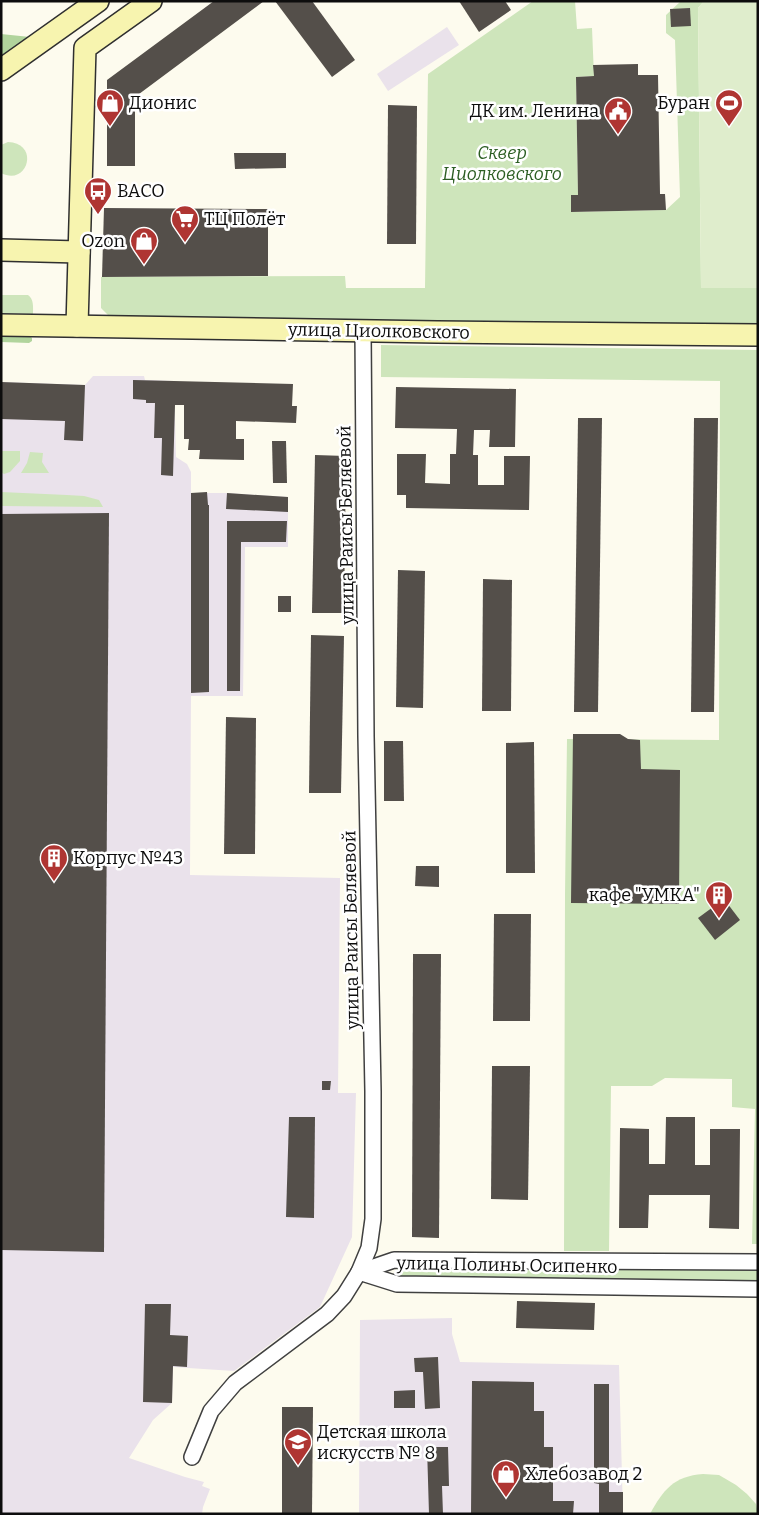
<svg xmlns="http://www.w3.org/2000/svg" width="759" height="1515" font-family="Bitter,serif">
	<rect width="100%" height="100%" fill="#fdfbee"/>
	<!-- industrial -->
	<g fill="#eae2eb">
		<polygon points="447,27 459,45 388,91 377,74"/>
		<polygon points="93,376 144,376 145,380 174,381 176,457 187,464 191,472 191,493 227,493 288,497 288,547 245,547 243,696 191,696 190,875 340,878 338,1093 356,1093 352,1237 320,1307 234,1371 173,1367 172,1403 153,1420 129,1458 185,1477 204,1482 202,1486 210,1489 203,1507 202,1514 1,1514 1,382 85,385"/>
		<polygon points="452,1318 452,1334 460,1362 619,1365 623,1514 359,1514 360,1320"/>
	</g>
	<!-- green -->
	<g fill="#cee5bb">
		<polygon points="533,1 575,1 577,29 592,28 594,76 576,77 578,195 571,196 571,212 666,210 680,197 675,40 666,33 666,15 681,1 704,1 698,8 701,288 758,288 758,327 113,320 101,308 101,277 345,276 346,288 425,288 428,74"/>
		<path d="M8 142C40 143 28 187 1 173V145Z"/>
		<path d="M1 295H28C34 299 33 307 33 314L1 313Z"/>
		<polygon points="381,345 758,350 758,1244 752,1244 755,1109 732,1107 732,1079 665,1078 652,1086 611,1086 609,1251 564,1251 565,895 567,739 719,740 720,381 381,377"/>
		<polygon points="1,451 20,451 20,461 10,472 4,474 1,472"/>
		<polygon points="30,452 43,453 42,462 49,473 21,473 27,463"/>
		<polygon points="1,492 67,495 84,496 99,500 103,507 1,506"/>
		<polygon points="400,1266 758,1270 758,1283 407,1279 397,1275 397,1268"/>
		<path d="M703 1474 719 1475 736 1485 747 1494 756 1504 758 1514H650C663 1490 674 1476 703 1474Z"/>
	</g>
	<!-- forest -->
	<g fill="#b1d49c">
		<polygon points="1,34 30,37 1,57"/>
		<polygon points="1,334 29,335 32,338 32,341 29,343 1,342"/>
	</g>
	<!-- pitch -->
	<polygon fill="#dfedcc" points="704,1 758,1 758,288 701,288 698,8"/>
	<!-- building -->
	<g fill="#544f4a">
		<polygon points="214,1 264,1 135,97 135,166 107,166 107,80"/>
		<polygon points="275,1 312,1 355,60 332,77"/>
		<polygon points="459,1 505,1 511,10 479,32"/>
		<polygon points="690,8 691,26 671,27 670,9"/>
		<polygon points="638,64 638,75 658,75 660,194 665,194 666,210 571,212 571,195 578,195 576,77 594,76 593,65"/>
		<polygon points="388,105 417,106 416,244 387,244"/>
		<polygon points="234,153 286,153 286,168 235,169"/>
		<polygon points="104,208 268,209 268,276 102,277"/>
		<polygon points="133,380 293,384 292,406 297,406 296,423 236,421 236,439 244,439 244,460 199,459 200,450 188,450 189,439 184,439 184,405 175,405 173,476 161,475 162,438 154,438 155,403 146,403 146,400 133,399"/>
		<polygon points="1,382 85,385 83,441 64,440 65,421 1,419"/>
		<polygon points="396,387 516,389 515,447 489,447 490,430 474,430 473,455 478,455 478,485 504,485 504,456 530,456 529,510 406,508 406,495 397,495 397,454 426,454 425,483 450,484 450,454 456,454 457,429 395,428"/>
		<polygon points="578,418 602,418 598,712 574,712"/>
		<polygon points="694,418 718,418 714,712 691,712"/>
		<polygon points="272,441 286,441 287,483 273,483"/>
		<polygon points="315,455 346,456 344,613 312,613"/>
		<polygon points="207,492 208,505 209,505 209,692 191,693 191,493"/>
		<polygon points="227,493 288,497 288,512 226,509"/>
		<polygon points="109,513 104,1252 1,1250 1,514"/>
		<polygon points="227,521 287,521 286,542 241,542 240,691 227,691"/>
		<polygon points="398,570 425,571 423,708 396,707"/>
		<polygon points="483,579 512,580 511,711 482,711"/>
		<rect x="278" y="596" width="13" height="16"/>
		<polygon points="311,635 344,636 341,793 309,793"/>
		<polygon points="226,717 256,718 255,854 224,854"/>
		<polygon points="573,734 620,734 628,739 640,740 641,769 680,770 679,904 571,903"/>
		<polygon points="384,741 403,741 404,801 384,801"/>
		<polygon points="534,742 535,873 506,873 506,743"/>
		<polygon points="416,866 439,866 439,887 415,886"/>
		<polygon points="724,899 740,920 715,940 698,918"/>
		<polygon points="494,914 531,914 530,1021 493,1021"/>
		<polygon points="413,954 441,954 439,1238 412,1237"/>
		<polygon points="492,1066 530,1066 528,1200 491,1199"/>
		<polygon points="322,1081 331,1081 330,1090 322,1090"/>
		<polygon points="289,1117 315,1117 314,1218 286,1217"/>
		<polygon points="666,1117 695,1117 695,1165 710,1165 710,1129 740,1129 739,1229 709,1228 710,1195 649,1195 648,1228 619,1228 620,1128 649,1129 649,1164 665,1164"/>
		<polygon points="517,1301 595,1303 594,1330 516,1328"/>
		<polygon points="145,1304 171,1304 170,1335 188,1336 187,1367 173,1366 172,1403 143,1402"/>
		<polygon points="438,1357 440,1408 425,1409 423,1372 415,1372 414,1358"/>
		<polygon points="472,1381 534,1382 534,1411 544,1411 544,1447 553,1447 553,1501 574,1501 573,1514 471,1514"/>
		<polygon points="594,1384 609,1384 609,1492 623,1492 623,1514 599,1514 599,1484 594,1483"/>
		<polygon points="415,1390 415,1408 394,1408 394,1391"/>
		<polygon points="282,1407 313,1407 312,1514 282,1514"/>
		<polygon points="427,1447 448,1447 449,1486 442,1486 443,1514 429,1514"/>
	</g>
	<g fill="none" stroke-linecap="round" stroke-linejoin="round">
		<!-- street casing -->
		<g stroke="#404040" stroke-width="18">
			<g id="street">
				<polyline points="359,1272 394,1260 758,1262"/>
				<polyline points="359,1272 397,1284 758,1289"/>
				<polyline points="192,1457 211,1411 235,1383 327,1314 344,1296 359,1272 369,1248 373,1219 373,1091 366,736 363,331"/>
			</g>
		</g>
		<!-- secondary casing -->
		<g stroke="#2f2f2f" stroke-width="24">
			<g id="secondary">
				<polyline points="1,70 98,1"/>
				<polyline points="1,250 79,252"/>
				<polyline points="1,325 437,332 758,335"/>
				<polyline points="77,326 85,48 151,1"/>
			</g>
		</g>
		<!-- street -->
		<use href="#street" stroke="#fff" stroke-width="15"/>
		<!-- secondary -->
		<use href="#secondary" stroke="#f7f4af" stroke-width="21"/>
	</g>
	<!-- icons -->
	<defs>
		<g id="shop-pin" transform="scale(1.4375)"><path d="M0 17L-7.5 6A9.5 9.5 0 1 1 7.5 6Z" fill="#af3532" stroke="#fff"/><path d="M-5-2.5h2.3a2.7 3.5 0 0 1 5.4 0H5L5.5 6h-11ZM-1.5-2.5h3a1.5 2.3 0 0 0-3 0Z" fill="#fff"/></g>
		<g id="stadium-pin" transform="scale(1.4375)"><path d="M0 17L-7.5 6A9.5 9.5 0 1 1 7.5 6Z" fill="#af3532" stroke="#fff"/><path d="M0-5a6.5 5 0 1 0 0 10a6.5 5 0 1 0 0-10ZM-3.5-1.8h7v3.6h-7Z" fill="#fff"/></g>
		<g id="civic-pin" transform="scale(1.4375)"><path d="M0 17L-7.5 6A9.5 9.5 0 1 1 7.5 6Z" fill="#af3532" stroke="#fff"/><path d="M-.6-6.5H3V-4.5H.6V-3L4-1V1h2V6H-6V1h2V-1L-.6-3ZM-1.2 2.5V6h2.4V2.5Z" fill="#fff"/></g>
		<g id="bus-pin" transform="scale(1.4375)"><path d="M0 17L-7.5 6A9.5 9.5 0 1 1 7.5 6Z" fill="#af3532" stroke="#fff"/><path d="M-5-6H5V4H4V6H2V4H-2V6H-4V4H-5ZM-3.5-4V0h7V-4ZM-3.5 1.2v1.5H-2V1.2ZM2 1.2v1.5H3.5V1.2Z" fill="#fff"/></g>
		<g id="supermarket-pin" transform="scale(1.4375)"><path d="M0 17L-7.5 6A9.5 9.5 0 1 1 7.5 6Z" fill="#af3532" stroke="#fff"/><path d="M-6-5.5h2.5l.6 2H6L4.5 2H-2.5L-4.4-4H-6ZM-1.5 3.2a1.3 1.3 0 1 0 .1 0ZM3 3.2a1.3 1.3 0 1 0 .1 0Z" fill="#fff"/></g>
		<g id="building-pin" transform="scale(1.4375)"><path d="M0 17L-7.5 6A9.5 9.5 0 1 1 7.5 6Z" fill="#af3532" stroke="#fff"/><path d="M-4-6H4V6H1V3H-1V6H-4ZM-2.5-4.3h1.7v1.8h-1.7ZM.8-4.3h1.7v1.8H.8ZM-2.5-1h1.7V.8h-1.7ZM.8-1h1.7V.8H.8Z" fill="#fff"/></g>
		<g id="school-pin" transform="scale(1.4375)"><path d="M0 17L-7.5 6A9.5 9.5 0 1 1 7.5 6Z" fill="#af3532" stroke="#fff"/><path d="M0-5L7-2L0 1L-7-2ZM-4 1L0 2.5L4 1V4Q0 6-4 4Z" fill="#fff"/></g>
	</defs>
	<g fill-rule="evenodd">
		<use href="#shop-pin" x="110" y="103"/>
		<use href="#stadium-pin" x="729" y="103"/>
		<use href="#civic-pin" x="618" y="111"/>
		<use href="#bus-pin" x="98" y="191"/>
		<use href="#supermarket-pin" x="185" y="219"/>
		<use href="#shop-pin" x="144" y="241"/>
		<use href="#building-pin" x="54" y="858"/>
		<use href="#building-pin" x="719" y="895"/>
		<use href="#school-pin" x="298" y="1442"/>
		<use href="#shop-pin" x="506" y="1474"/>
	</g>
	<g text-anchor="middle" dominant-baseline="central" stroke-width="5" stroke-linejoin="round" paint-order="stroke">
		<!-- poi labels -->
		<g font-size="18" fill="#0d0d0d" stroke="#fff" text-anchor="start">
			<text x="129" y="103">Дионис</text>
			<text x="710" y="103" text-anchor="end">Буран</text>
			<text x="599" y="111" text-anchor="end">ДК им. Ленина</text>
			<text x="117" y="191">ВАСО</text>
			<text x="204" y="219">ТЦ Полёт</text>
			<text x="125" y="241" text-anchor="end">Ozon</text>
			<text x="73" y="858">Корпус №43</text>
			<text x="700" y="895" text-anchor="end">кафе "УМКА"</text>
			<text x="317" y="1432">Детская школа<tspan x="317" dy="21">искусств № 8</tspan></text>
			<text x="525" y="1474">Хлебозавод 2</text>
		</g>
		<!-- park labels -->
		<g font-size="18" font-style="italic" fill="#2c5e23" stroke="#fff">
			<text x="502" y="153">Сквер<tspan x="502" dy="21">Циолковского</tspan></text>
		</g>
		<!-- street labels -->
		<g font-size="18" fill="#0d0d0d" stroke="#fff">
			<text transform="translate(379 331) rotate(1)">улица Циолковского</text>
			<text transform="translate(346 525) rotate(-91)">улица Раисы Беляевой</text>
			<text transform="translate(351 930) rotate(-91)">улица Раисы Беляевой</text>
			<text transform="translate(507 1265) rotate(1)">улица Полины Осипенко</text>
		</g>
	</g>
	<!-- border -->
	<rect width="759" height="1515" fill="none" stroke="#0d0d0d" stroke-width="5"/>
</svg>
